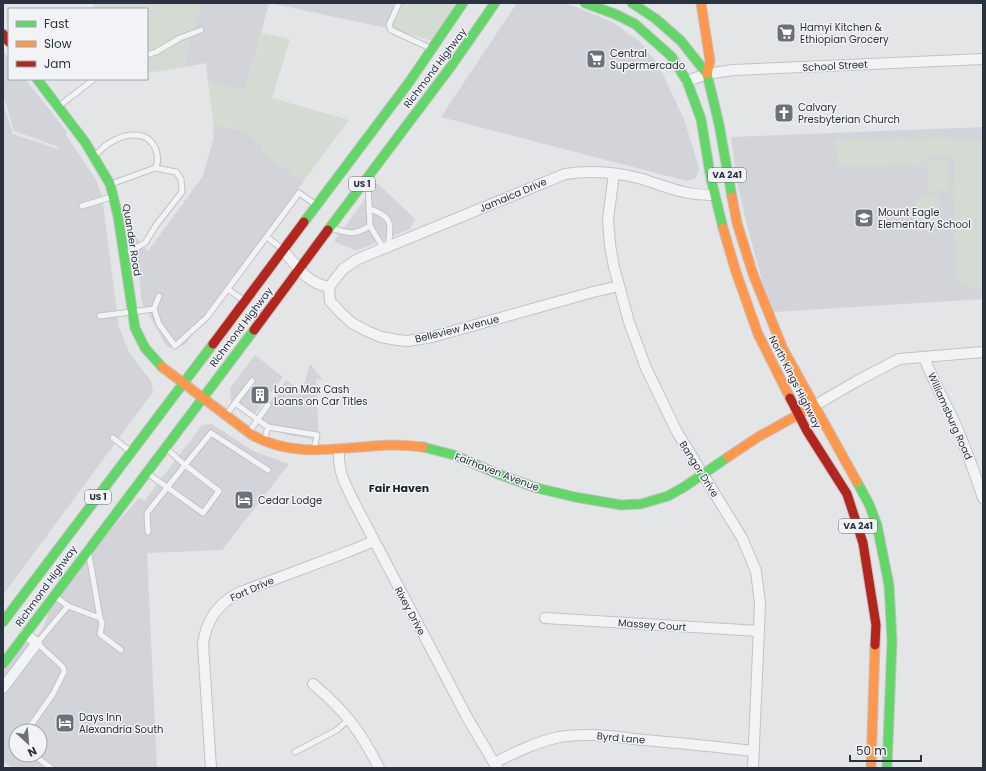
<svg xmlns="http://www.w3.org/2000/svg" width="986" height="771" font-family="Poppins,sans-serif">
	<rect width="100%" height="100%" fill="#e3e5e7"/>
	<!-- built -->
	<g fill="#d2d4da" fill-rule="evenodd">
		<polygon points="201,3 269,3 245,91 208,82 206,63 184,67"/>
		<polygon points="270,3 399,3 391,29"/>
		<polygon points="517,3 563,3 576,7 614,23 640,42 658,64 684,119 699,168 696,178 687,181 441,117"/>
		<polygon points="3,51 9,58 9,79 25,79 67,132 66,135 96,180 102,196 119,327 130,354 151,381 153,392 3,595 3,103 13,134 58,149 59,147 14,131 3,95"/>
		<polygon points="214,126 242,130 262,144 263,152 303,182 184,346 182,345 176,349 167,347 142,303 134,235 148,251 203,176 203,175 214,137 213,136"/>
		<polygon points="983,127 983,299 774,312 762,280 746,221 737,182 731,137"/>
		<polygon points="377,183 415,219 410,229 356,251 334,241"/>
		<polygon points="255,355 283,377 253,416 231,401 230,388"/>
		<polygon points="310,364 323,380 316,379 319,440 286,435 257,419 286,380 302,392"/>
		<path d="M212 424 253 451 289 464 222 550 147 553 157 768H13L3 761V673L31 635 35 638 42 630 49 611 99 543 139 498 145 500 202 425ZM16 731H40V755H16Z"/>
	</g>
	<!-- green -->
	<g fill="#d4dbd3">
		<polygon points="94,3 201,3 184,67 147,73 147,9 92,9"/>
		<polygon points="399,3 456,3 433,41 391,29"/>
		<polygon points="261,33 290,39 272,98 349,120 303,182 263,152 262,144 242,130 214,126 208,82 245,91"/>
		<polygon points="940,138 983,142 983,287 975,288 956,282 953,191 954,156 924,157 924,165 839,167 835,140"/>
		<polygon points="948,159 950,190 929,192 927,160"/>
		<polygon points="939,195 941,228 918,229 916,197"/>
	</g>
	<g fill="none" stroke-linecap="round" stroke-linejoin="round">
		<!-- lane casing -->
		<g stroke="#c1c3c5" stroke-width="7">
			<g id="lane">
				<polyline points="399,3 389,25 391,30 430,48"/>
				<polyline points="147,55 156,52 180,38 201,30"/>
				<polyline points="59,106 94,79"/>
				<path d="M94 156C99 152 103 147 108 144 124 133 148 129 156 150 158 157 159 163 155 168L111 184"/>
				<polyline points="82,206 111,197"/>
				<path d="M369 209C394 216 391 225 388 247"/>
				<polyline points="370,226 384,249"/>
				<path d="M334 229C351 234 354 235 370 226L368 184"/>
				<polyline points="267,237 281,248"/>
				<polyline points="124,254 145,243 157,224 182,192 181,179 176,172 155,168"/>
				<polyline points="228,289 243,300"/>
				<polyline points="154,309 159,324 175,346 207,317 299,193 315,204"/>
				<polyline points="100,316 154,309 159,296"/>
				<polyline points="235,403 252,381"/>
				<polyline points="226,415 235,403 268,427 317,435 314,450"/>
				<polyline points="249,432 268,405"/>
				<polyline points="113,438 130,451"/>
				<polyline points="264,441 268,427"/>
				<polyline points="168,450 185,465 211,433 268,470"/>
				<polyline points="148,532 147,513 185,465 219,491 203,513 150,475"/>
				<polyline points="56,597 68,606 100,618 89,555"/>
				<polyline points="100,618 102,623 100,634 121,650"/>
				<polyline points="27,731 53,694 64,672 63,667 37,643 68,606"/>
				<polyline points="295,752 337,730 350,718"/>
				<polyline points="34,755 51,768"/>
			</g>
		</g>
		<!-- street casing -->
		<g stroke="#c1c3c5" stroke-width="12">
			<g id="street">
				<polyline points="687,81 707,74 733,70 983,59"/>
				<polyline points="614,174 608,219 610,245 614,267 629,322 646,368 677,432 742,538 756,571 760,604 753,768"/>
				<path d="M283 250C298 267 306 283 329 287"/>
				<path d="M329 287 343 269 358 259 565 174C591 170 617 172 642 179 668 187 686 196 714 195"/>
				<polyline points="329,287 330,301 341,313 352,323 367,331 381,337 398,340 408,341 432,337 593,292 619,286"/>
				<path d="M924 357C932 379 943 398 953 419 965 445 974 471 983 498"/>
				<polyline points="814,406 857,381 899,359 983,352"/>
				<path d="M339 449C338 473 345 484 355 504L468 719 497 768"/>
				<polyline points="545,618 759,631"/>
				<path d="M313 684C345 711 360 730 379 768"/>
				<polyline points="3,688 37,643 25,634"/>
				<path d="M494 763C514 753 536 742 559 737 587 732 616 737 644 740 681 743 717 747 754 751"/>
				<path d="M211 768 203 644C206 620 218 604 238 593L350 551 374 541"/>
			</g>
		</g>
		<!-- fast casing -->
		<g stroke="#c1c3c5" stroke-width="11">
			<g id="fast">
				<polyline points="585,3 615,14 635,24 671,56 687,81 701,119 711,179 723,228"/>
				<polyline points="632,3 656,19 681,41 707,74 719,124 732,197"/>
				<polyline points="37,79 85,142 110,184 118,216 135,328 145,348 162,367"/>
				<polyline points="304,222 410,81 463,3"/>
				<polyline points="328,230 452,65 495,3"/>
				<polyline points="423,447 454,455 498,474 537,488 575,497 621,505 641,504 668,496 684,487 728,457"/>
				<polyline points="857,482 869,504 877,525 889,585 892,641 887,768"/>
				<polyline points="3,622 213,344"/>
				<path d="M3 664C86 552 171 442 254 330"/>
			</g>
		</g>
		<!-- slow casing -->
		<g stroke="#c1c3c5" stroke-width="11">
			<g id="slow">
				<polyline points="701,3 710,61 707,74"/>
				<polyline points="732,197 737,223 753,274 783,349 857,482"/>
				<polyline points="723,228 736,272 758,334 790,398"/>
				<path d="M162 367 252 435C296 460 345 446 392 445 403 445 413 446 423 447"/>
				<polyline points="728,457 758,437 814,406"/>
				<polyline points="871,768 875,645"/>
			</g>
		</g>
		<!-- jam casing -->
		<g stroke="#c1c3c5" stroke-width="11">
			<g id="jam">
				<polyline points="3,34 9,42"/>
				<polyline points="254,330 328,230"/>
				<polyline points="213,344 304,222"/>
				<polyline points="790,398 807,431 847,494 863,543 876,625 875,645"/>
			</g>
		</g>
		<!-- lane -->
		<use href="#lane" stroke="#f2f3f4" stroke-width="5"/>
		<!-- street -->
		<use href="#street" stroke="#f2f3f4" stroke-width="10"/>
		<!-- fast -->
		<use href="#fast" stroke="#63d668" stroke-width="9"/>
		<!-- slow -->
		<use href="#slow" stroke="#ff974d" stroke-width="9"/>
		<!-- jam -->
		<use href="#jam" stroke="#b3261e" stroke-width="9"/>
	</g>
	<!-- icons -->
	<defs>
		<g id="supermarket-square" transform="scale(1)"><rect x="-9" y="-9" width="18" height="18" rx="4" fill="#6b717a" stroke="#f1f3f6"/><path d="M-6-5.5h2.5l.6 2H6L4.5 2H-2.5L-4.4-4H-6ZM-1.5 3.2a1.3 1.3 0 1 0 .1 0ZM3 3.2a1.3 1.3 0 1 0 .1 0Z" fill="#fff"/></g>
		<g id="church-square" transform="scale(1)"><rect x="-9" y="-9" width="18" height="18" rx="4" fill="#6b717a" stroke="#f1f3f6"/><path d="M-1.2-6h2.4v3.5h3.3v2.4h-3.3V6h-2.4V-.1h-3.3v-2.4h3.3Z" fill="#fff"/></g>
		<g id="school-square" transform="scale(1)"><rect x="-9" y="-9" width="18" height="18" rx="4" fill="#6b717a" stroke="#f1f3f6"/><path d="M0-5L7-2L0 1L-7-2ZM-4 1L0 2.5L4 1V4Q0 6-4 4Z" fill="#fff"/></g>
		<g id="building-square" transform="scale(1)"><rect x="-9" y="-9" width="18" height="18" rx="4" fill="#6b717a" stroke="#f1f3f6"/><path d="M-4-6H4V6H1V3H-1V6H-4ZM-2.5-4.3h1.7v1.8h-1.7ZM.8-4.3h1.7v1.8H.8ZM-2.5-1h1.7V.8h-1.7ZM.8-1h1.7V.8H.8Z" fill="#fff"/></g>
		<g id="hotel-square" transform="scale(1)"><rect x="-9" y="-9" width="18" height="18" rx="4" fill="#6b717a" stroke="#f1f3f6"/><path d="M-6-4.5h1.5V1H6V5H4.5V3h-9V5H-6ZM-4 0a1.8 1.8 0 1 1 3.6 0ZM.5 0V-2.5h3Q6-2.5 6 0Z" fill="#fff"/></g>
	</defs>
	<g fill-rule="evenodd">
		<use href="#supermarket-square" x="786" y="33"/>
		<use href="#supermarket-square" x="596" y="59"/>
		<use href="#church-square" x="784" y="113"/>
		<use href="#school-square" x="864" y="218"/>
		<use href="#building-square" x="260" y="395"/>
		<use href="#hotel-square" x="244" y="500"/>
		<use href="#hotel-square" x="65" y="723"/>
	</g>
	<g text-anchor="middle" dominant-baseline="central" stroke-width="3" stroke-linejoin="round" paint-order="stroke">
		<!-- shield labels -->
		<g fill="#f1f3f6" stroke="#666c76" stroke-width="1">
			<rect x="708" y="168" width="38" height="14" rx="3"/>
			<rect x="349" y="177" width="26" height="14" rx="3"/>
			<rect x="85" y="490" width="26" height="14" rx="3"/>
			<rect x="839" y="519" width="38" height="14" rx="3"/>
		</g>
		<g font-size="9" font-weight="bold" fill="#2b323f">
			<text x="727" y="175">VA 241</text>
			<text x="362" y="184">US 1</text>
			<text x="98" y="497">US 1</text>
			<text x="858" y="526">VA 241</text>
		</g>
		<!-- poi labels -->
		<g font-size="10" fill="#2b323f" stroke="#f1f3f6" text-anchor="start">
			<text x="800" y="27">Hamyi Kitchen &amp;<tspan x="800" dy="12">Ethiopian Grocery</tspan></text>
			<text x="610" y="53">Central<tspan x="610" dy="12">Supermercado</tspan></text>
			<text x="798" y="107">Calvary<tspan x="798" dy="12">Presbyterian Church</tspan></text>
			<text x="878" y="212">Mount Eagle<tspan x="878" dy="12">Elementary School</tspan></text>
			<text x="274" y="389">Loan Max Cash<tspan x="274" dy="12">Loans on Car Titles</tspan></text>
			<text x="258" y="500">Cedar Lodge</text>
			<text x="79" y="717">Days Inn<tspan x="79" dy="12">Alexandria South</tspan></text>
		</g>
		<!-- street labels -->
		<g font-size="10" fill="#2b323f" stroke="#f1f3f6">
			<text transform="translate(835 66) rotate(-3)">School Street</text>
			<text transform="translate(435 68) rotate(-53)">Richmond Highway</text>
			<text transform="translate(513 195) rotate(-23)">Jamaica Drive</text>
			<text transform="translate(132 240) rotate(81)">Quander Road</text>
			<text transform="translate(241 327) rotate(-53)">Richmond Highway</text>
			<text transform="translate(457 329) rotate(-14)">Belleview Avenue</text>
			<text transform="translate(795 382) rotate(63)">North Kings Highway</text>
			<text transform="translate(950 416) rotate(66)">Williamsburg Road</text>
			<text transform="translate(699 469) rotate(58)">Bangor Drive</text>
			<text transform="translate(497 472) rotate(21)">Fairhaven Avenue</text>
			<text transform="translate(46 586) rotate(-54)">Richmond Highway</text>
			<text transform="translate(252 589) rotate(-24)">Fort Drive</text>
			<text transform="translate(410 611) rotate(62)">Rixey Drive</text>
			<text transform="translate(652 625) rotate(4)">Massey Court</text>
			<text transform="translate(621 738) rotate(5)">Byrd Lane</text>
		</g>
		<!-- neighbourhood labels -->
		<g font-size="11" font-weight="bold" fill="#1d2330" stroke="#f1f3f6">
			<text x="399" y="488">Fair Haven</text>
		</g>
	</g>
	<!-- border -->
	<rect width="986" height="771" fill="none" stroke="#2b323f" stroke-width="8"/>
	<!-- legend -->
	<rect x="8" y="8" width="140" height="72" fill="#f1f3f6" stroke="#a2a6ad"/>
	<rect x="16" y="21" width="20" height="6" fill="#63d668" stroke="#a2a6ad"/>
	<text x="44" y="28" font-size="12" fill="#2b323f">Fast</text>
	<rect x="16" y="41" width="20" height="6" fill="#ff974d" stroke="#a2a6ad"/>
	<text x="44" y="48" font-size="12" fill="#2b323f">Slow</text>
	<rect x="16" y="61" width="20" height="6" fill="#b3261e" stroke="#a2a6ad"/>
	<text x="44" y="68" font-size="12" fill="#2b323f">Jam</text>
	<!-- north arrow -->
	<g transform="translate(28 743) rotate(154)"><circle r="19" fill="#f1f3f6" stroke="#a2a6ad"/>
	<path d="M0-3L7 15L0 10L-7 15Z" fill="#6b717a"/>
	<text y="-6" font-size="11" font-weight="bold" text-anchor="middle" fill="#2b323f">N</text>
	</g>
	<!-- scale -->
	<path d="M850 755v6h71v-6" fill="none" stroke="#2b323f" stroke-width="2"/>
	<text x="856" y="755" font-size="12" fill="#2b323f" stroke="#f1f3f6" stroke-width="3" paint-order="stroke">50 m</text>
</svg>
